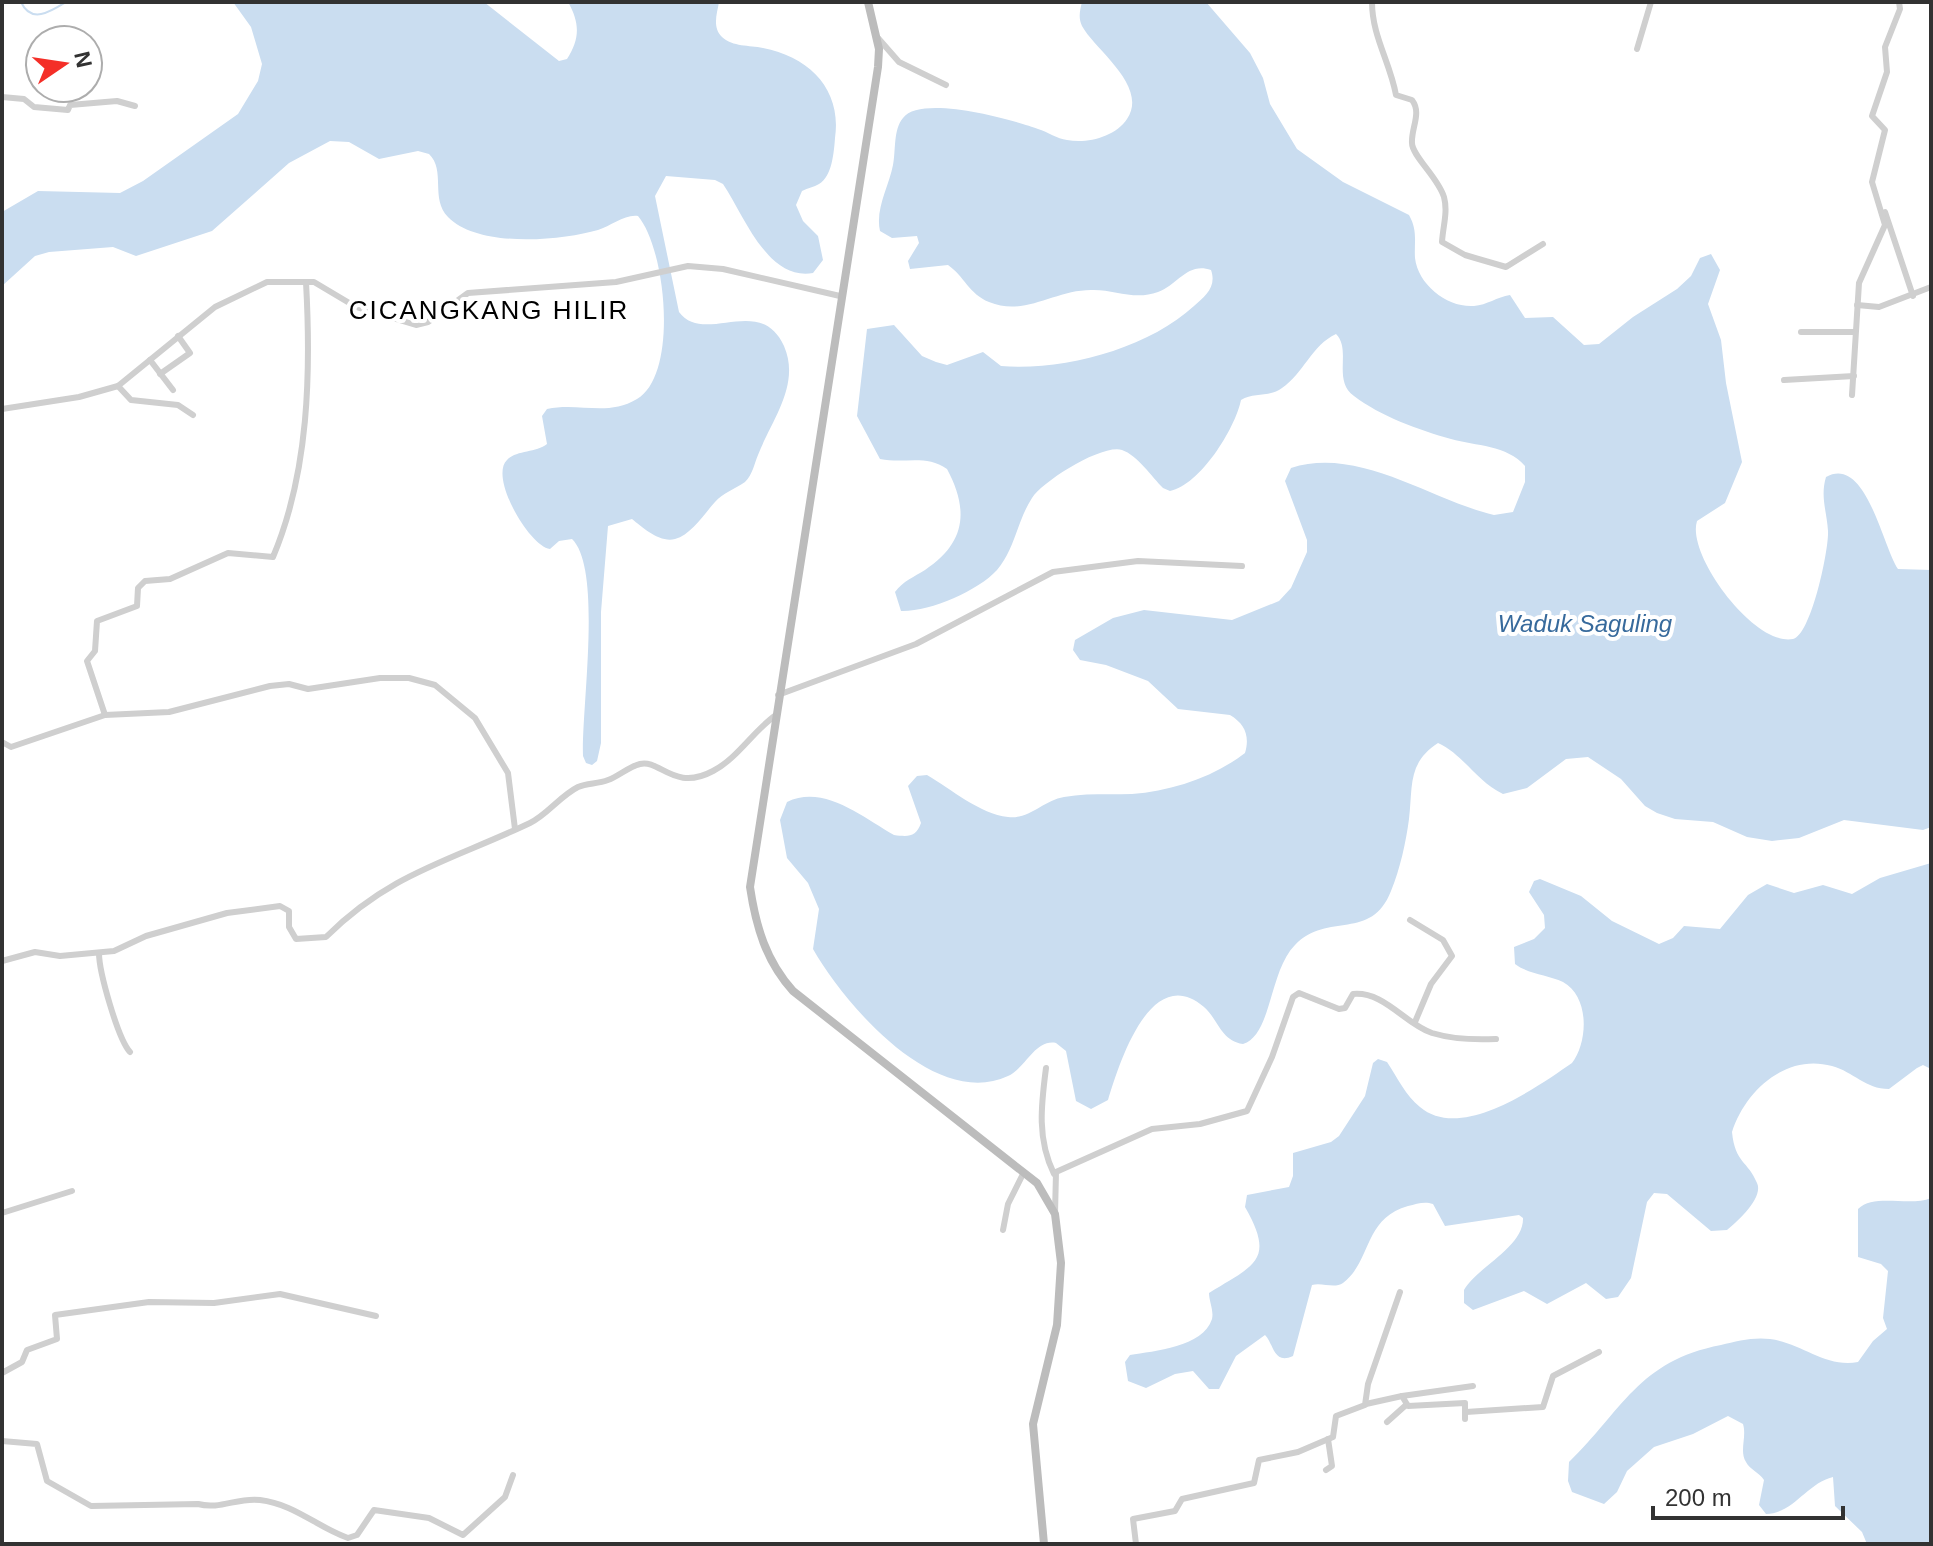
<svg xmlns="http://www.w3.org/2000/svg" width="1933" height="1546" font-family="Helvetica,sans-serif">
	<rect width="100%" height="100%" fill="#fff"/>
	<!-- water -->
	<g fill="#caddf0">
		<path d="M233 2H484L559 61 567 59C580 39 580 23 568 2H719C717 14 712 27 722 37 733 47 749 45 763 48 810 57 842 90 835 138 834 152 832 177 819 184 814 187 808 188 802 191L796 205 803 221 818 236 823 260 813 273C767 281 744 215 723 184L715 180 666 176 655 196 679 312C704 346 760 293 784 346 801 385 771 421 758 455 754 464 753 474 745 482 735 489 723 493 715 502 704 514 691 535 675 539 660 543 643 528 632 519L608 526 601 612V743L597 761 592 765 586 763 583 756C581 710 603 569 572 539L559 541 550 549C529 546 489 477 507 460 516 450 536 453 547 444L542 416 547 409C579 402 607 417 637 399 679 374 666 249 638 216 625 214 611 226 598 230 560 241 478 248 448 217 430 199 446 170 429 154L418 151 379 159 349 142 330 141 289 163 212 231 136 256 113 247 49 252 35 256 2 286V212L38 191 120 193 143 181 238 114 258 81 262 64 251 27Z"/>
		<path d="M1082 2H1206L1250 53 1263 78 1270 104 1297 149 1343 182 1409 215C1418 231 1414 242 1415 258 1418 285 1448 308 1474 306 1487 305 1497 297 1510 295L1525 318 1553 317 1584 345 1599 344 1633 317 1677 289 1691 276 1700 258 1711 254 1720 270 1708 304 1721 340 1726 383 1742 462 1725 503 1697 521C1686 555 1755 647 1793 639 1811 635 1829 550 1828 531 1827 512 1820 497 1826 477 1866 455 1882 545 1898 569L1931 570V827L1923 830 1844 820 1799 838 1772 841 1747 837 1713 822 1675 819 1657 813 1645 806 1621 779 1588 757 1566 759 1527 788 1503 794C1476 781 1464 755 1438 743 1407 763 1413 787 1409 819 1406 842 1400 869 1391 891 1371 942 1328 911 1295 945 1269 971 1272 1035 1243 1044 1221 1041 1218 1019 1204 1007 1151 961 1119 1064 1108 1100L1091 1109 1076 1101 1066 1051 1056 1043C1035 1039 1026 1068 1008 1076 935 1110 845 1005 813 949L819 909 808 883 787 858 780 820 787 802C824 784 862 817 894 835 909 837 916 837 921 823L908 786 917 776 927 775C951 789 980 814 1008 817 1029 820 1044 800 1064 797 1086 793 1110 795 1132 794 1172 791 1214 777 1245 753 1250 736 1245 724 1230 715L1178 709 1148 681 1106 665 1080 660 1073 650 1075 640 1113 618 1144 610 1232 620 1279 601 1291 588 1307 552V540L1285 481 1291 468C1359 446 1430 500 1494 515L1513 512 1525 482V466C1507 445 1476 446 1451 439 1419 430 1380 416 1354 396 1332 380 1352 350 1336 334 1312 345 1303 374 1282 388 1268 398 1254 392 1241 400 1235 429 1200 485 1170 491L1163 488C1152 477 1137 455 1122 450 1102 444 1043 481 1032 498 1017 521 1015 549 997 570 978 591 929 612 901 611L895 592C903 581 914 577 925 570 966 543 969 510 947 469 926 454 905 464 880 459L857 416 867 329 894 325 922 356 936 362 947 365 983 352 1001 366C1064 371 1147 349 1194 306 1205 296 1217 287 1211 270 1187 262 1178 285 1158 292 1134 301 1114 289 1091 290 1054 290 1025 317 989 302 969 294 964 276 948 265L910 269 908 261 919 243 917 236 892 238 880 231C875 209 889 186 893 165 896 150 893 130 903 118 921 94 1014 120 1038 129 1048 132 1057 139 1067 140 1087 144 1115 137 1127 119 1149 86 1095 50 1082 26 1078 18 1080 10 1082 2Z"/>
		<path d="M1931 863V1069L1923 1065 1917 1068 1889 1089C1865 1089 1854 1072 1832 1066 1786 1053 1745 1091 1732 1132 1735 1163 1748 1161 1757 1183 1764 1198 1737 1222 1727 1230L1711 1231 1667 1194 1654 1193 1647 1202 1631 1278 1618 1297 1606 1299 1586 1283 1547 1304 1524 1291 1473 1310 1464 1303V1290C1477 1267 1524 1247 1523 1218L1519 1215 1445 1226 1433 1204C1424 1201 1417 1204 1408 1206 1363 1219 1372 1261 1343 1283 1334 1289 1322 1282 1312 1285L1293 1356C1273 1365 1274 1344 1265 1335L1236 1356 1219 1389H1209L1193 1371 1175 1374 1146 1388 1128 1381 1125 1362 1130 1355C1154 1351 1203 1347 1212 1319 1214 1311 1209 1301 1209 1293 1254 1265 1276 1261 1245 1207L1247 1195 1289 1187 1293 1176V1153L1331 1142 1339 1136 1365 1096 1373 1063 1378 1059 1387 1062C1397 1077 1406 1096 1420 1107 1461 1142 1537 1087 1572 1063 1588 1042 1590 997 1563 982 1548 975 1528 974 1515 964L1514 947 1534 939 1545 928 1544 915 1529 892 1534 881 1540 879 1581 896 1612 921 1659 944 1673 938 1684 926 1720 929 1748 895 1767 884 1794 893 1823 885 1852 894 1880 878Z"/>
		<path d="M1931 1198V1544H1867L1862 1532 1835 1506 1833 1477C1807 1483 1793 1514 1766 1514L1759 1505 1764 1480C1759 1472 1750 1470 1746 1462 1739 1451 1747 1437 1743 1424L1728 1416 1693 1434 1654 1447 1627 1471 1617 1492 1604 1504 1572 1492 1568 1481 1569 1462C1622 1411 1638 1361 1721 1345 1737 1341 1753 1337 1770 1339 1802 1343 1825 1368 1858 1362L1873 1341 1887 1329 1883 1318 1888 1271 1881 1264 1858 1257V1209C1874 1193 1910 1207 1931 1198Z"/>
	</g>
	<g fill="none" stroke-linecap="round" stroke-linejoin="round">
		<!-- stream -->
		<path stroke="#caddf0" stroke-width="2" d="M21 2C31 24 50 12 66 2"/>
		<!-- street -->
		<g stroke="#cfcfcf" stroke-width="6">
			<path d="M1372 2C1372 36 1390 62 1396 95L1412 100C1422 113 1411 128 1412 143 1412 156 1438 177 1444 197 1448 212 1443 226 1442 242L1465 255 1506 267 1543 244"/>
			<polyline points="878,38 899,62 946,85"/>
			<polyline points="1637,49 1651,2"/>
			<polyline points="2,97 24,99 34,107 68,110 70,105 117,101 135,106"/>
			<polyline points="1885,212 1913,296"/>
			<polyline points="1857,305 1879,307 1931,287"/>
			<polyline points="1801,332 1855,332"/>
			<polyline points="150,360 173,390"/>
			<polyline points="160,374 190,353 178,336"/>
			<polyline points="1784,380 1854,376"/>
			<polyline points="118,386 131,400 178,405 193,415"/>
			<polyline points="1852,395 1859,283 1885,225 1872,182 1885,130 1872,116 1887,72 1885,47 1900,9 1899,2"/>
			<polyline points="2,409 79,397 118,386 215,307 267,282 314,282 356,307 416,325 428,322 468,293 616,282 688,266 723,269 840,296"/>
			<polyline points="778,695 916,644 1053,572 1138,561 1242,566"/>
			<path d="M105 715 87 661 95 651 97 621 137 606 138 588 145 581 170 579 228 553 273 557C309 472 311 372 306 282"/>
			<polyline points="2,742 11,747 105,715 169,712 270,686 289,684 308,689 380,678 409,678 435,685 475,718 508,773 515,829"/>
			<polyline points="1410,920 1443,940 1452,956 1431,984 1415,1022"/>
			<path d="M99 953C99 972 118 1039 130 1052"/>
			<path d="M2 961 35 952 60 956 114 951 146 936 227 913 280 906 289 911V927L296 939 326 937C390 873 450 861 530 823 548 814 560 796 578 787 587 783 598 784 608 780 619 776 628 767 640 764 660 759 674 792 713 771 738 758 753 731 776 715"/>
			<path d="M1046 1068C1041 1106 1037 1139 1054 1174"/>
			<polyline points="2,1213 72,1191"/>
			<path d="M1055 1214 1056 1172 1152 1129 1200 1124 1247 1111 1272 1057 1293 997 1299 993 1339 1009 1345 1008 1353 994C1384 991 1405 1024 1432 1033 1452 1039 1476 1040 1496 1039"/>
			<polyline points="1003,1230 1008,1204 1024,1172"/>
			<polyline points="2,1373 22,1362 27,1350 57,1339 55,1315 149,1302 214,1303 280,1294 376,1316"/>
			<polyline points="1402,1396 1473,1386"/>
			<polyline points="1366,1404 1402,1396 1408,1406 1465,1403 1465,1419"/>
			<polyline points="1466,1412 1543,1407 1553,1376 1599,1352"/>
			<polyline points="1387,1422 1406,1405"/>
			<path d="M2 1441 37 1444 47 1481 91 1506 198 1504C220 1510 238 1497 260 1500 294 1504 317 1527 348 1538L357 1535 374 1510 429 1518 463 1535 505 1497 513 1475"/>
			<polyline points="1326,1470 1332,1466 1328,1439"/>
			<polyline points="1136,1544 1133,1519 1175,1511 1182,1499 1254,1483 1259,1460 1298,1452 1333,1437 1336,1416 1365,1405 1368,1384 1400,1292"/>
		</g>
		<!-- secondary -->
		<path stroke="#bcbcbc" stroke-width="8" d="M868 2 879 49 878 67 750 887C756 927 766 961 793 991L1037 1183 1055 1214 1061 1263 1057 1325 1033 1424 1044 1544"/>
	</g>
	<g text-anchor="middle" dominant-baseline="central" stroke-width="8" stroke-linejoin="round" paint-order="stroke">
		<!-- water labels -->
		<g font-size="24" font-style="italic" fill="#376a9c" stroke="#fff">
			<text x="1585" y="623">Waduk Saguling</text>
		</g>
		<!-- quarter labels -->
		<g font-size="26" letter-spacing="2" fill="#000" stroke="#fff">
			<text x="489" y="310">CICANGKANG HILIR</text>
		</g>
	</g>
	<!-- border -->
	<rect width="1933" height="1546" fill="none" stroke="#323232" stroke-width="8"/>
	<!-- north arrow -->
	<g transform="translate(64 64) rotate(77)"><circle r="38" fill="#ffffff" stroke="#adadad" stroke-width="2"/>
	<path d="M0-6L14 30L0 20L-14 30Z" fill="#f42f28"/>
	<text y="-12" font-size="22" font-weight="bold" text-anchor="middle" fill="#323232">N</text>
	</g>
	<!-- scale -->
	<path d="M1653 1506v12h190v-12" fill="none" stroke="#323232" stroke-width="4"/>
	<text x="1665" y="1506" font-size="24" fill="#323232" stroke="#ffffff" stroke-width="6" paint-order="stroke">200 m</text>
</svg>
